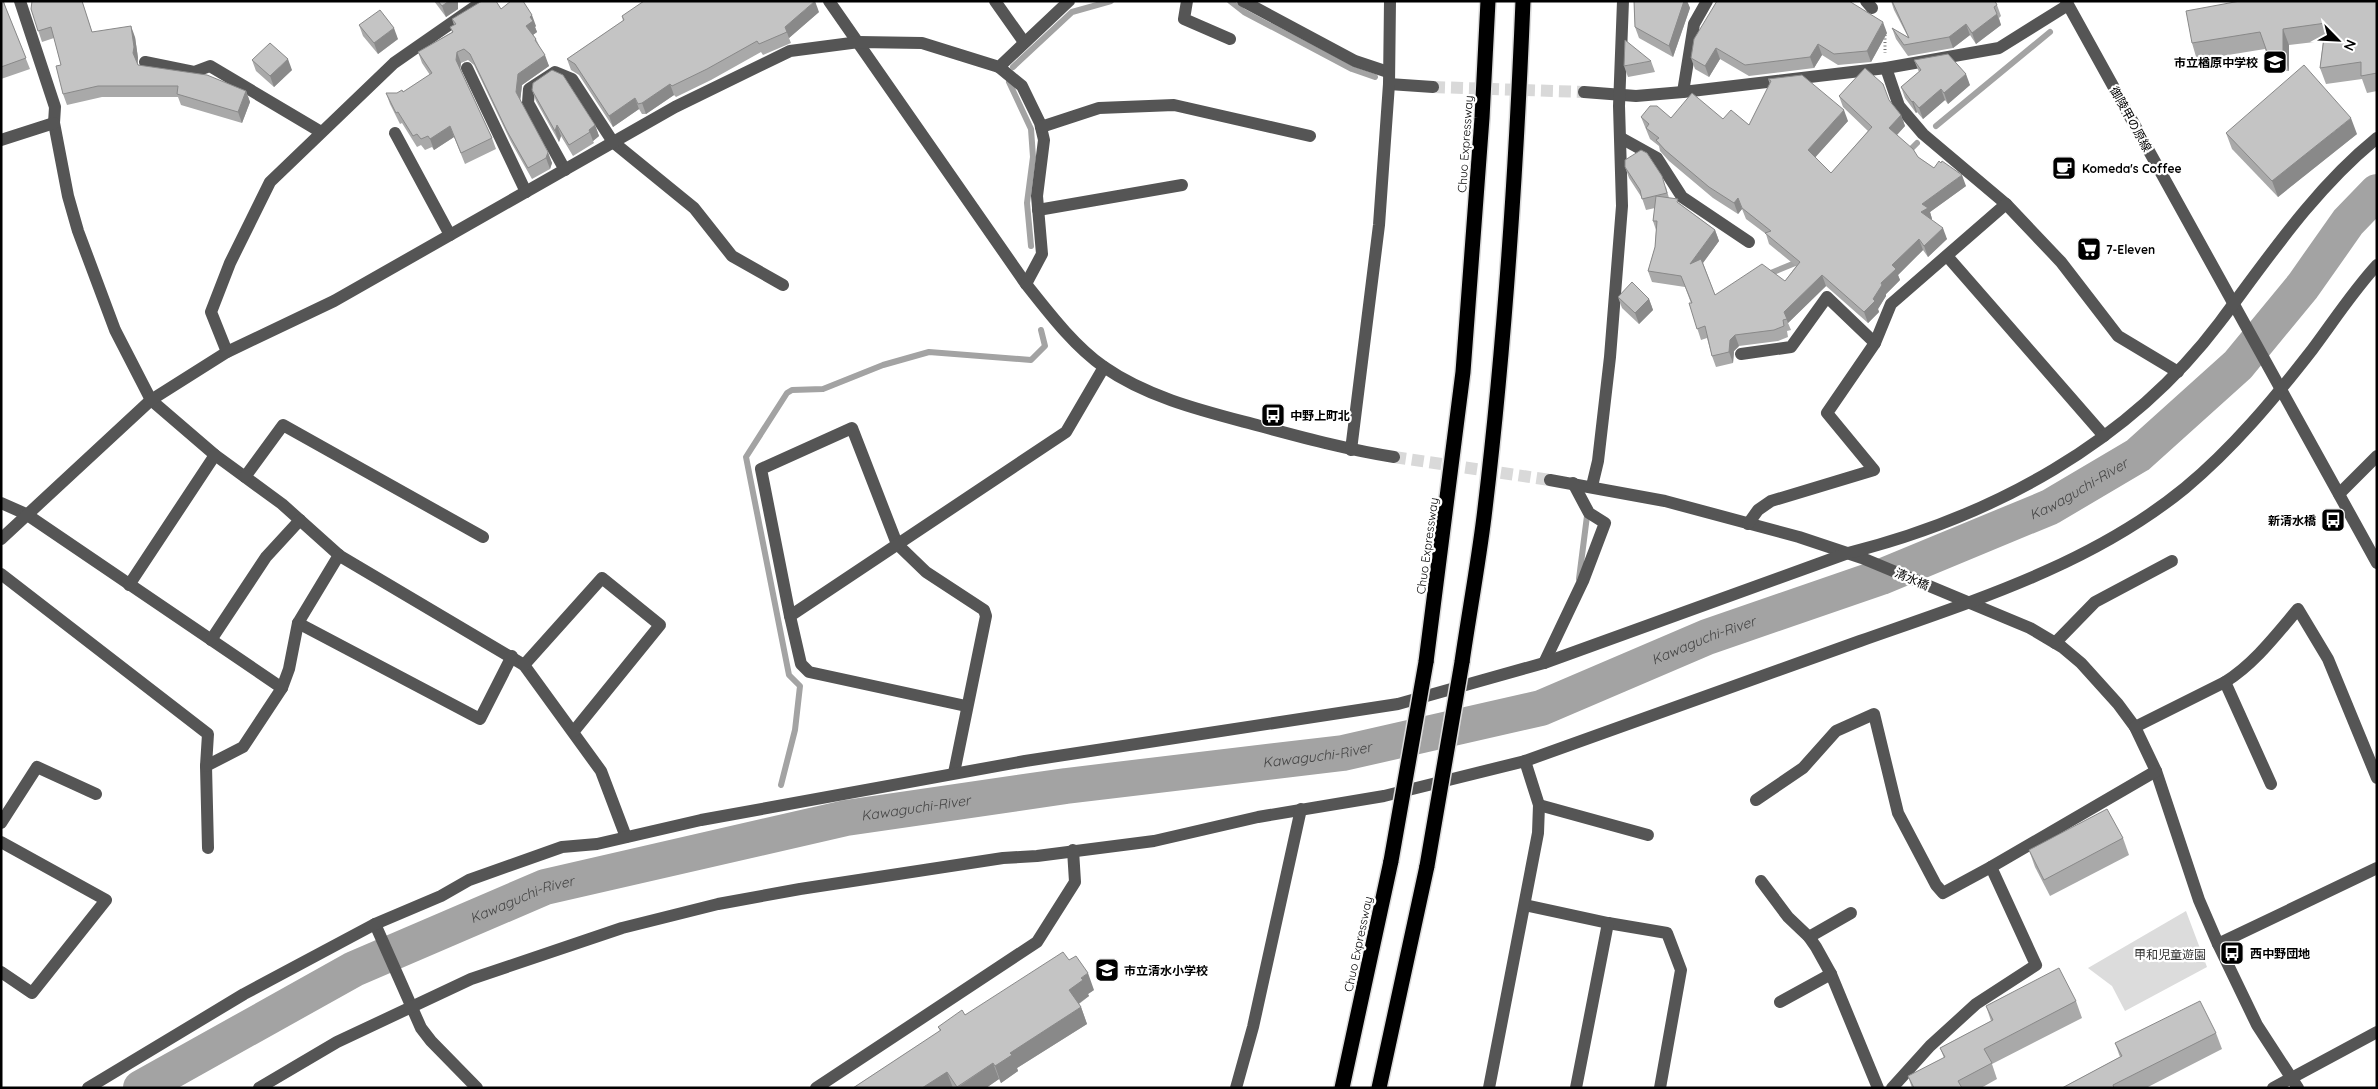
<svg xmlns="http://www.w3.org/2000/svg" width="2378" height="1089" font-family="Quicksand,'Noto Sans JP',sans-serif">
	<rect width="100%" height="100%" fill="#fff"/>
	<!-- green -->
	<polygon fill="#dcdcdc" points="2186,911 2207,967 2125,1011 2112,986 2088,968"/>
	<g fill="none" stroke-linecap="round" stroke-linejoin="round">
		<!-- stream -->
		<g stroke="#a3a3a3" stroke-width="6">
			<polyline points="1230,1 1244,12 1352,69 1375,77"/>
			<polyline points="1013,67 1072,12 1111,1"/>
			<polyline points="1009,82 1031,129 1033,157 1027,203 1031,246"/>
			<polyline points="1936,126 2050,32"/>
			<polyline points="1907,153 1917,143"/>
			<polyline points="1766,275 1800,261"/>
			<polyline points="1579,579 1587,516"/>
			<polyline points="781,785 795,730 800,686 789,675 746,457 787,393 792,390 823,389 883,365 929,352 1031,360 1045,346 1041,330"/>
		</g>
		<!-- river -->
		<path stroke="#a3a3a3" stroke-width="36" id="s1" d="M141 1088 354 969 545 887 846 818 1066 786 1343 753 1541 708 1707 637 1881 577 2050 507 2138 455 2238 365 2303 286 2348 222 2377 192"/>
		<!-- minor-tunnel -->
		<g stroke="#d9d9d9" stroke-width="12" stroke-dasharray="12 6" stroke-linecap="butt">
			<polyline points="1433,87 1584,92"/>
			<polyline points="1394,457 1550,480"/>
		</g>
		<!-- highway casing -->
		<g stroke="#dbdbdb" stroke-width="18">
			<g id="highway">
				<polyline points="1426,662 1463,372 1482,118 1488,1"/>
				<path d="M1462 662C1469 614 1478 565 1484 517 1505 345 1516 173 1523 1"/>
				<polyline points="1342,1088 1391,861"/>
				<polyline points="1379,1088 1427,866"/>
			</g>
		</g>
		<!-- path -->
		<polyline stroke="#777" stroke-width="3" stroke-dasharray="1 2.5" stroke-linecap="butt" points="1885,35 1885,53"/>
		<!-- minor -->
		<g stroke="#555" stroke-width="12">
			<polyline points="20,1 55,107 54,123 68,196 78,231 115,330 151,400 215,455 282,504 340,556 524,665 601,771 626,837"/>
			<path d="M829 1 1026 284C1049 313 1074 346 1104 367 1150 399 1208 412 1260 426 1305 438 1349 450 1394 457"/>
			<polyline points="995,1 1024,42"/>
			<polyline points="1187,1 1184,19 1230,39"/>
			<polyline points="1243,1 1355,61 1388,72"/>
			<polyline points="1866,1 1872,8"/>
			<polyline points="2066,1 2377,563"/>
			<polyline points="145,62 194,72 210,66 321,132"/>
			<polyline points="999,67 1022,86 1040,123 1044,140 1037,196 1042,254 1026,284"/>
			<polyline points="467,68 526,192"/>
			<polyline points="1886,68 1899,106 1923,134 2006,204 2061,262 2118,336 2178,372"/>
			<polyline points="1389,84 1433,87"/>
			<polyline points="1584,92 1636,96 1683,92 1886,68 1999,48 2068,5"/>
			<polyline points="1683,92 1694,24 1707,1"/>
			<polyline points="1041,127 1099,108 1174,105 1310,136"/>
			<polyline points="395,133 450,235"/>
			<polyline points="1621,138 1657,158 1682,197 1749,242"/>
			<polyline points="1,140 54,123"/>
			<polyline points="565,170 528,103 529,89 555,72 572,79 613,142 694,208 732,256 783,285"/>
			<polyline points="1038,210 1182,185"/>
			<polyline points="1947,256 2104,436"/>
			<polyline points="227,352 211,312 230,263 270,182 394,63 483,1"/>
			<polyline points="1741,354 1791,347 1827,297 1875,343"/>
			<polyline points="1351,450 1379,225 1389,84 1390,1"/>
			<polyline points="245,477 283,425 483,537"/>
			<polyline points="1550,480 1665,501 1799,537 1862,558 2030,628 2062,647 2081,663 2118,704 2135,727 2156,771 2199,900 2218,944 2257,1025 2298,1088"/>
			<polyline points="1592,486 1598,461 1610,357 1622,206 1619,106 1623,1"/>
			<polyline points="2339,494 2377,456"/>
			<polyline points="1,503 26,514 282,688"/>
			<polyline points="1748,524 1758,510 1771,501 1874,470 1827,413 1875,343 1891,304 2006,204"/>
			<polyline points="1,539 151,400 227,352 334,301 675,107 790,51 859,42 922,43 999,67 1069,1"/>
			<polyline points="1,574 208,734 206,766 208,848"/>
			<polyline points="129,585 215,455"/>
			<polyline points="790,616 761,469 852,428 897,544 926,572 984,610 986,616 954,773"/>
			<polyline points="298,623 480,719 512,656"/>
			<polyline points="211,640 266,557 300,520"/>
			<polyline points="2055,643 2095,602 2172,561"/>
			<polyline points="1544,663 1583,581 1605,523 1589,513 1573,483"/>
			<polyline points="524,665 602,578 660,625 574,731"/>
			<path d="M2225 682C2254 664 2276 635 2298 609L2328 659 2377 778"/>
			<polyline points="966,706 809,672 801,664 790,616 1066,432 1104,367"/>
			<polyline points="2135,727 2225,682 2271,784"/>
			<polyline points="206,766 243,747 282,688 289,669 298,623 339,555"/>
			<polyline points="1756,800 1803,768 1836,731 1874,714 1898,813 1936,885 1943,893 1991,867"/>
			<polyline points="1539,805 1648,835"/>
			<polyline points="1,823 37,767 96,794"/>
			<polyline points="1,842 106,900 32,993 1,972"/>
			<polyline points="1761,881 1788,917 1809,937 1816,947 1831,974 1878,1088"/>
			<polyline points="1525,905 1608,923 1667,933 1681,970 1660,1088"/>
			<polyline points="375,924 421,1028 431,1041 477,1088"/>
			<polyline points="1809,937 1851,913"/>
			<polyline points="2218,944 2377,868"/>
			<polyline points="1780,1002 1831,974"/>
			<path d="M88 1088 244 994 375 924 441 896 469 880 562 847 597 844 701 820 1025 761 1398 704 1544 663 1848 553C1992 517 2129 443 2220 322 2268 258 2314 189 2377 138"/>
			<path d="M259 1088 337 1042 471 979 622 928 718 904 800 889 1003 858 1037 856 1154 841 1258 817 1384 796 1525 761C1637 721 1749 681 1860 641 1973 601 2091 565 2185 488 2233 448 2273 400 2312 350 2333 322 2353 291 2377 265"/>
			<polyline points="816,1088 1037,942 1075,882 1073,850"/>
			<polyline points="1236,1088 1253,1027 1301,809"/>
			<polyline points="1489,1088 1538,833 1539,805 1525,761"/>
			<polyline points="1576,1088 1608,923"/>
			<polyline points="1892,1088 1930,1046 1976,1004 2036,965 1991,867 2156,771"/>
			<polyline points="2273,1088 2377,1032"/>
		</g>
		<!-- highway -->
		<use href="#highway" stroke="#000" stroke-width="15"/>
		<!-- highway-bridge casing -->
		<g stroke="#dbdbdb" stroke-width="18" stroke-linecap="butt">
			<g id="highway-bridge">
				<polyline points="1391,861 1426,662"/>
				<polyline points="1427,866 1462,662"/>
			</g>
		</g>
		<!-- highway-bridge -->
		<use href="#highway-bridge" stroke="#000" stroke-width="15"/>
	</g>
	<!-- wall -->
	<g fill="#a9a9a9">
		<polygon points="1,1 4,1 6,9 30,69 1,79"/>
		<polygon points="82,1 92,32 135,37 138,58 138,65 246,91 250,102 242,123 181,105 178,97 102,97 67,105 63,94 61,65 54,38 42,42 31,9"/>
		<polygon points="434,1 458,1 458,9 446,17"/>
		<polygon points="1634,1 1687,1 1690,8 1673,57 1639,38 1635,27"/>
		<polygon points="1717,1 1887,33 1871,62 1838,65 1822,55 1814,68 1749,76 1720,59 1709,77 1695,69 1691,58"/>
		<polygon points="1891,1 1997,5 2001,16 1999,18 2001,25 1976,44 1970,35 1953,48 1908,56 1896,39 1892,28 1908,37 1894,10"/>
		<polygon points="2377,1 2377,91 2367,93 2362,79 2326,84 2320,68 2323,41 2289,45 2289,71 2272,69 2265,49 2197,60 2192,43"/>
		<polygon points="501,9 536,26 535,27 537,32 533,35 536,39 549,66 522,85 520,100 552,163 550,169 532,179 511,142 474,65 468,60 461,63 460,69 492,138 496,149 465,164 454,137 434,150 432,147 425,150 421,145 417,147 402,123 400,124 390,104 386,93 397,93 403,92 430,75 422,63 418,52 452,32 450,27 454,25 452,19"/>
		<polygon points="819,12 789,38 791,43 763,55 761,52 711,80 676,97 674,95 646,114 642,114 639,109 613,127 579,75 571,70 567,59 623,21 622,16"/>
		<polygon points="359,25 398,39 378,54 363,36"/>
		<polygon points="252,60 292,70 274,87 256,71"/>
		<polygon points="1914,60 1970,85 1948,104 1945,100 1923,119 1917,112 1916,113 1905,98 1901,87 1919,72"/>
		<polygon points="1651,61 1655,72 1628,77 1624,66"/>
		<polygon points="1768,79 1848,121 1815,157 1831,173 1868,131 1843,107 1839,96 1889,100 1901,115 1905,126 1897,135 1918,157 1934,168 1966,186 1930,212 1932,219 1931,220 1947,239 1928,257 1923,250 1898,275 1900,280 1886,294 1886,296 1878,309 1879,312 1868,323 1826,286 1788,323 1791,330 1787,331 1788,337 1778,341 1739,346 1734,351 1733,363 1716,367 1712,356 1707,338 1701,340 1689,303 1691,303 1685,287 1652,282 1648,271 1655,247 1656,230 1653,221 1655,208 1646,210 1642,198 1629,178 1625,167 1666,187 1669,198 1680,204 1715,230 1719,241 1703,263 1715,295 1785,281 1796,266 1769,244 1766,234 1746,219 1742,209 1738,214 1713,198 1669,161 1660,151 1659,146 1650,139 1641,117 1723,119 1749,125 1770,84"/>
		<polygon points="532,90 595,125 599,136 593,141 594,143 573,156 561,136 559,142 536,101"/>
		<polygon points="2226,133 2357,134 2278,197 2232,149"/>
		<polygon points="1618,297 1649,299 1653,310 1639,324 1622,308"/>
		<polygon points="2123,838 2129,855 2050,896 2035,867 2029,850"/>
		<polygon points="1094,990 1088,994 1089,996 1079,1004 1081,1007 1087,1024 1017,1068 1018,1071 1001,1083 999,1079 986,1088 853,1088 940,1031 938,1027 965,1015"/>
		<polygon points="2076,1001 2082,1018 1992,1064 1997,1079 1981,1088 1912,1088 1908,1076 1944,1058 1940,1048 1991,1021 1986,1006"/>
		<polygon points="2216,1033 2222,1049 2146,1088 2062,1088 2120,1057 2115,1043"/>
	</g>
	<!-- shaded-wall -->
	<g fill="#898989">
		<polygon points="449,1 458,1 458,9 446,17 442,6"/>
		<polygon points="815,1 819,12 789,38 785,27"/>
		<polygon points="1682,1 1687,1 1690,8 1673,57 1669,46"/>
		<polygon points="1997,14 2001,25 1976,44 1972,33"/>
		<polygon points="532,15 536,26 535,27 537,32 530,37 526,26 530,17"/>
		<polygon points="1883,22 1887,33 1871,62 1867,51"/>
		<polygon points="1966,24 1970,35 1953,48 1949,37"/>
		<polygon points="131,26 135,37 138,58 137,64 133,53"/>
		<polygon points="394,28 398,39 378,54 374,43"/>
		<polygon points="2283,29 2289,45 2289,71 2283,54"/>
		<polygon points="1818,44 1822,55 1814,68 1810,57"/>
		<polygon points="1716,48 1720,59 1709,77 1705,66"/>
		<polygon points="457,52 461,63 460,71 456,60"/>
		<polygon points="545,55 549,66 522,85 520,103 516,92 518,74"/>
		<polygon points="288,59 292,70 274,87 270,76"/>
		<polygon points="1966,74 1970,85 1948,104 1944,93"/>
		<polygon points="670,84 674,95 646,114 642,103"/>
		<polygon points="1941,89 1945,100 1923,119 1919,108"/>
		<polygon points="246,91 250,102 242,123 238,112"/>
		<polygon points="635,98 639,109 613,127 609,116"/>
		<polygon points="1913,101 1917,112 1916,113 1912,102"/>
		<polygon points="1844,110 1848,121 1812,161 1808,150"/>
		<polygon points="1901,115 1905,126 1893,139 1889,128"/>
		<polygon points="2351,118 2357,134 2278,197 2272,181"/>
		<polygon points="557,125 561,136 559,142 555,131"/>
		<polygon points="595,125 599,136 593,141 589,130"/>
		<polygon points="450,126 454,137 434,150 430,139"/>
		<polygon points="548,152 552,163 550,169 546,158"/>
		<polygon points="1962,175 1966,186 1930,212 1932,219 1925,223 1921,212 1922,204"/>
		<polygon points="1738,198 1742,209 1738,214 1734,203"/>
		<polygon points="1943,228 1947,239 1928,257 1924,246"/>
		<polygon points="1715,230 1719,241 1694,275 1690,264"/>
		<polygon points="1919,239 1923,250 1898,275 1900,280 1886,294 1886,296 1878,309 1879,312 1868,323 1864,312 1873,299 1881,283 1892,265"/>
		<polygon points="1822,275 1826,286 1788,323 1784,312"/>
		<polygon points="1649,299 1653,310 1639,324 1635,313"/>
		<polygon points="1735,335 1739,346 1734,351 1733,363 1729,352 1730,340"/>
		<polygon points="1088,973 1094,990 1088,994 1089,996 1075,1006 1069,990 1081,978"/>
		<polygon points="1081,1007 1087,1024 1017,1068 1018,1071 1001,1083 995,1066 1010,1053"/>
		<polygon points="993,1063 999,1079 986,1088 957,1088"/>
		<polygon points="947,1072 953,1088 922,1088"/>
	</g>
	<!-- building -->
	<g fill="#c4c4c4" stroke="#898989">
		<polygon points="1,1 3,1 26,58 1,67"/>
		<polygon points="32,1 82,1 92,32 131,26 134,47 133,53 138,65 207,75 246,91 238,112 177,94 178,86 98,86 63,94 56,66 61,65 51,27 38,31 31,9"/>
		<polygon points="438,1 449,1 442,6"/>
		<polygon points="482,1 496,1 501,9 511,1 523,1 532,15 530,17 533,21 526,26 536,39 535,40 545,55 518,74 516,92 548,152 546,158 528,168 507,131 470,54 464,49 457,52 456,60 492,138 461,153 450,126 430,139 428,136 421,139 417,134 413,136 398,112 396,113 386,93 397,93 402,90 403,92 432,73 418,52 453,32 450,27 456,24 452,19"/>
		<polygon points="644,1 815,1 785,27 787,32 759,44 757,41 707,69 672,86 670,84 642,103 638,104 635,98 609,116 575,64 567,59 624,20 622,16"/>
		<polygon points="1634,1 1684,1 1669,46 1635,27"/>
		<polygon points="1717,1 1849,1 1883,22 1867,51 1834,54 1818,44 1810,57 1745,65 1716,48 1705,66 1691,58 1694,39"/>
		<polygon points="1892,1 1995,1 1997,5 1994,7 1997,14 1972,33 1966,24 1949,37 1904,45 1892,28 1909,38"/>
		<polygon points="2240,1 2377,1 2377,73 2361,76 2361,62 2320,68 2326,23 2283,29 2283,54 2267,52 2260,32 2192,43 2186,11"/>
		<polygon points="380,10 394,28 374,43 359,25"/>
		<polygon points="1625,40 1651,61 1624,66"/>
		<polygon points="270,43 288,59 270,76 252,60"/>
		<polygon points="1948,54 1966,74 1944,93 1941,89 1919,108 1913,101 1912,102 1901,87 1921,70 1914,60"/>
		<polygon points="2304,65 2351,118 2272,181 2226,133"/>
		<polygon points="1865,68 1883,84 1889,100 1901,115 1889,128 1913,149 1918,157 1934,168 1939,161 1941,163 1942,161 1962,175 1922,204 1928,208 1921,212 1943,228 1924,246 1919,239 1892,265 1896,269 1881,283 1882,285 1873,299 1875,301 1864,312 1822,275 1784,312 1787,319 1783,320 1784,326 1774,330 1735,335 1730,340 1729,352 1712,356 1705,326 1697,329 1689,303 1692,303 1681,276 1648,271 1655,247 1657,221 1653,221 1656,196 1678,199 1677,202 1715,230 1690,264 1701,259 1715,295 1762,264 1785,281 1800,262 1765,233 1771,231 1742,208 1738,198 1734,203 1709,187 1665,150 1656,140 1659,138 1646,128 1649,124 1641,117 1650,106 1657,106 1671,118 1692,93 1723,119 1731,110 1749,125 1771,81 1768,79 1802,75 1844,110 1808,150 1831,173 1872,127 1839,96"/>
		<polygon points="552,70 563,75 595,125 589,130 590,132 569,145 557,125 555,131 532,90 533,83"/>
		<polygon points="1641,150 1647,153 1662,176 1667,193 1642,199 1640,190 1625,167 1625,160"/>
		<polygon points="1632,282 1649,299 1635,313 1618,297"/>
		<polygon points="2107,809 2123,838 2044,880 2029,850"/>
		<polygon points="1063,952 1069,960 1076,956 1088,973 1081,978 1083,980 1069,990 1081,1007 1010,1053 1012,1055 995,1066 993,1063 957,1087 947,1072 922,1088 853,1088 941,1030 938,1027 962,1010 965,1015"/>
		<polygon points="2059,968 2076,1001 1984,1049 1992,1063 1958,1081 1962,1088 1914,1088 1908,1076 1945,1057 1940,1048 1993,1020 1986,1006"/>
		<polygon points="2200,1001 2216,1033 2113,1085 2114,1088 2062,1088 2122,1056 2115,1043"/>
	</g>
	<!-- icons -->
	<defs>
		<g id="school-square" transform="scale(1.25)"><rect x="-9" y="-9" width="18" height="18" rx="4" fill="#000" stroke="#fff"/><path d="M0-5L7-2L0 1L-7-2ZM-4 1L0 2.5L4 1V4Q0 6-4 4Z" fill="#fff"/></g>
		<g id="cafe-square" transform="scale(1.25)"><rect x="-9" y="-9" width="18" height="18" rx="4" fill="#000" stroke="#fff"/><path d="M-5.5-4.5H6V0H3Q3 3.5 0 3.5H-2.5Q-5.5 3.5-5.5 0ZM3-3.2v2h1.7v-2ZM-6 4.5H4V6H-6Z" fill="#fff"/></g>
		<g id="supermarket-square" transform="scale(1.25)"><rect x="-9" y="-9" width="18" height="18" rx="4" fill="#000" stroke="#fff"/><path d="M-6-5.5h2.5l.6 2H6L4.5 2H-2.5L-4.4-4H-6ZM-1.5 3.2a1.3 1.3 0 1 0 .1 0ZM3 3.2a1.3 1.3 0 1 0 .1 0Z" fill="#fff"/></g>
		<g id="bus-square" transform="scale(1.25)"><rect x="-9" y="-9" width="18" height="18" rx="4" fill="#000" stroke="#fff"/><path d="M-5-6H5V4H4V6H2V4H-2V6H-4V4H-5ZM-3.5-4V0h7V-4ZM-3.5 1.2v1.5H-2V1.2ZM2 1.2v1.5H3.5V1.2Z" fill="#fff"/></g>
	</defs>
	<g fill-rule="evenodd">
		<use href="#school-square" x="2275" y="62"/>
		<use href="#cafe-square" x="2064" y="168"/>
		<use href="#supermarket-square" x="2089" y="249"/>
		<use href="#bus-square" x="1273" y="415"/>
		<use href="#bus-square" x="2333" y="520"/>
		<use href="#bus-square" x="2232" y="953"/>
		<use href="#school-square" x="1107" y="970"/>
	</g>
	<g text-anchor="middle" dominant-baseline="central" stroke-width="4.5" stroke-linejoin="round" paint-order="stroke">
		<!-- poi labels -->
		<g font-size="12" font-weight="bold" fill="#000" stroke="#fff" text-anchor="start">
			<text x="2258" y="62" text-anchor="end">市立楢原中学校</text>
			<text x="2082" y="168">Komeda's Coffee</text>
			<text x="2106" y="249">7-Eleven</text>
			<text x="1290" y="415">中野上町北</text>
			<text x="2316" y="520" text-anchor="end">新清水橋</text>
			<text x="2250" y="953">西中野団地</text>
			<text x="1124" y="970">市立清水小学校</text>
		</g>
		<!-- street labels -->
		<g font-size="12" fill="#000" stroke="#fff">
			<text transform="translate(2131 119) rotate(61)">御陵甲の原線</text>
			<text transform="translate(1465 144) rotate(-86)">Chuo Expressway</text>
			<text transform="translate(1427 546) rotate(-82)">Chuo Expressway</text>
			<text transform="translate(1912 579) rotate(23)">清水橋</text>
			<text transform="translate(1358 944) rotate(-78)">Chuo Expressway</text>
		</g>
		<!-- park labels -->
		<g font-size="12" fill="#333" stroke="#fff">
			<text x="2170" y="954">甲和児童遊園</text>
		</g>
		<!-- water labels -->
		<g font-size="14" font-style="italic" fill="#444" stroke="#fff">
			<text stroke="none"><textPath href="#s1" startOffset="2046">Kawaguchi-River</textPath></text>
			<text stroke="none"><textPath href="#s1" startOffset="1641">Kawaguchi-River</textPath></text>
			<text stroke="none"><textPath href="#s1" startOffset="1236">Kawaguchi-River</textPath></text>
			<text stroke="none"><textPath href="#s1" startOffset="831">Kawaguchi-River</textPath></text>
			<text stroke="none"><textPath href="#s1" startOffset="426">Kawaguchi-River</textPath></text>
		</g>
	</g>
	<!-- border -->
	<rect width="2378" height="1089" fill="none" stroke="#000000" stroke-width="5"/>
	<!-- north arrow -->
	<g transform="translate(2338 40) rotate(114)" stroke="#ffffff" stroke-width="4" paint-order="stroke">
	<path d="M0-4L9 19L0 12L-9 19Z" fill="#000000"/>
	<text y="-8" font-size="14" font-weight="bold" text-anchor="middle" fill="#000000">N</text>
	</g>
</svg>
